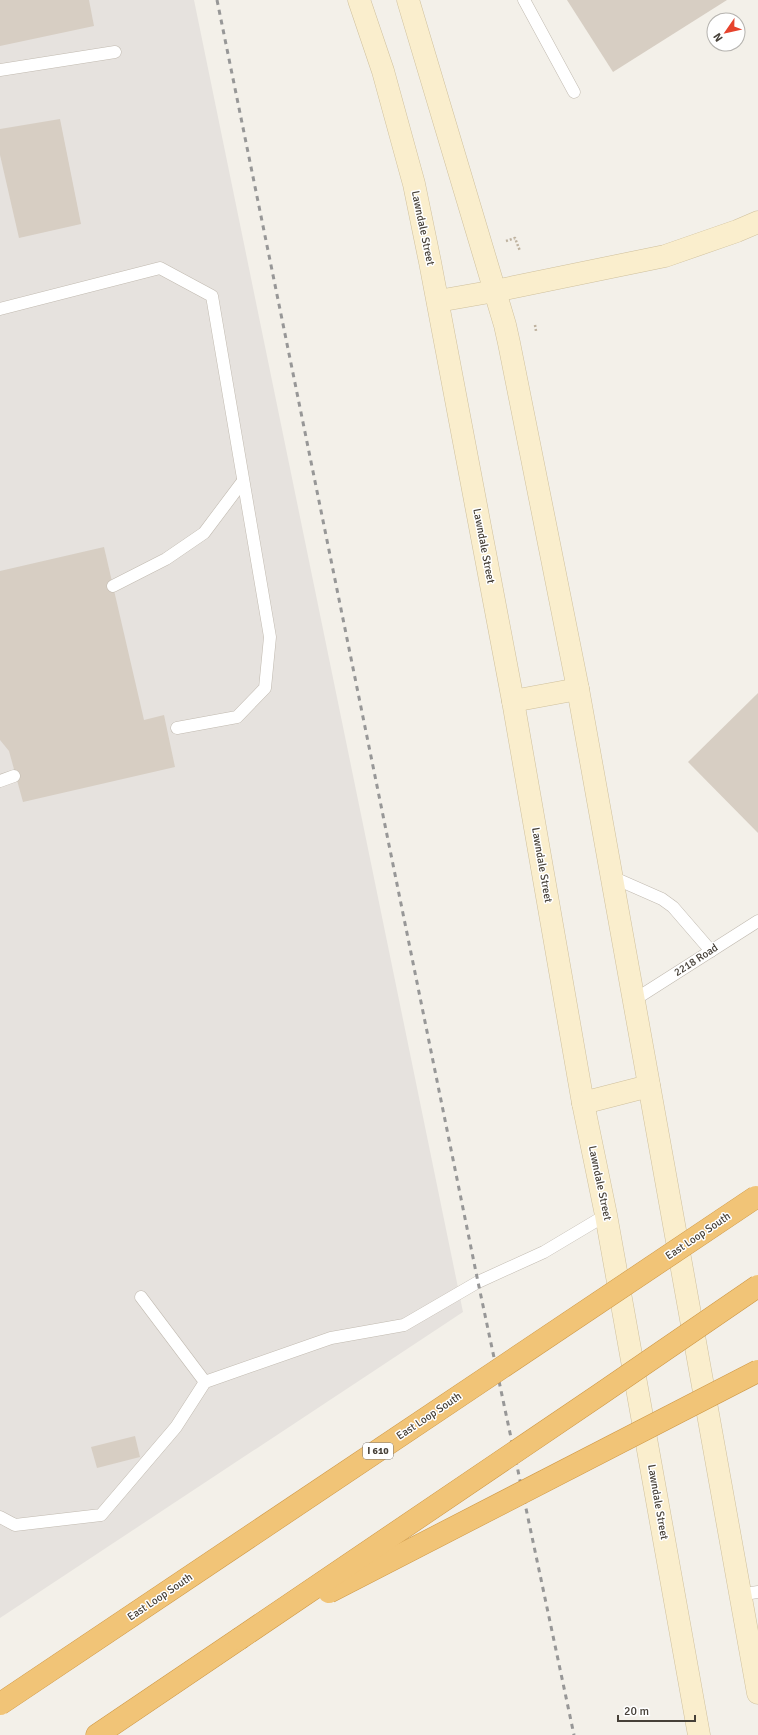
<svg xmlns="http://www.w3.org/2000/svg" width="758" height="1735" font-family="Signika,sans-serif">
	<rect width="100%" height="100%" fill="#f3f0e9"/>
	<!-- industrial -->
	<polygon fill="#e6e2de" points="0,0 194,0 463,1312 0,1618"/>
	<!-- building -->
	<g fill="#d7cec3">
		<polygon points="0,0 89,0 94,26 0,46"/>
		<polygon points="567,0 727,0 613,72"/>
		<polygon points="60,119 81,224 19,238 0,155 0,129"/>
		<polygon points="104,547 144,720 164,715 175,767 23,802 9,751 0,740 0,571"/>
		<polygon points="758,693 758,833 688,762"/>
		<polygon points="135,1436 140,1457 97,1468 91,1447"/>
	</g>
	<g fill="none" stroke-linecap="round" stroke-linejoin="round">
		<!-- lane casing -->
		<g stroke="#c1bab0" stroke-width="13">
			<g id="lane">
				<polyline points="524,0 574,92"/>
				<polyline points="0,70 115,52"/>
				<polyline points="0,309 160,268 212,296 270,637 265,688 237,717 177,728"/>
				<polyline points="113,586 166,559 204,533 243,481"/>
				<polyline points="0,781 14,776"/>
				<polyline points="612,877 662,899 673,907 711,951"/>
				<polyline points="634,1000 758,921"/>
				<polyline points="141,1297 205,1382"/>
				<polyline points="0,1517 15,1525 101,1515 176,1427 205,1382 331,1338 404,1325 478,1282 544,1252 606,1215"/>
				<polyline points="739,1595 758,1592"/>
			</g>
		</g>
		<!-- secondary casing -->
		<g stroke="#cfc09d" stroke-width="23">
			<g id="secondary">
				<polyline points="359,0 383,71 414,184 430,262 513,701 583,1103 606,1215 699,1735"/>
				<polyline points="408,0 505,325 509,343 578,689 758,1693"/>
				<polyline points="438,301 495,291 665,256 737,231 758,222"/>
				<polyline points="513,701 578,689"/>
				<polyline points="583,1103 649,1086"/>
			</g>
		</g>
		<!-- highway casing -->
		<g stroke="#cf9947" stroke-width="23">
			<polyline id="highway" points="97,1735 239,1639"/>
		</g>
		<!-- path -->
		<g stroke="#beb29f" stroke-width="2.5" stroke-dasharray="2 2" stroke-linecap="butt">
			<polyline points="506,241 515,238 520,251"/>
			<polyline points="535,325 536,331"/>
		</g>
		<!-- lane -->
		<use href="#lane" stroke="#fff" stroke-width="12"/>
		<!-- secondary -->
		<use href="#secondary" stroke="#faeecd" stroke-width="22"/>
		<!-- highway -->
		<use href="#highway" stroke="#f1c477" stroke-width="22"/>
		<!-- rail -->
		<polyline stroke="#979797" stroke-width="3" stroke-dasharray="5 5" stroke-linecap="butt" points="217,0 478,1282 574,1735"/>
		<!-- highway-bridge casing -->
		<g stroke="#cf9947" stroke-width="23" stroke-linecap="butt">
			<g id="highway-bridge">
				<polyline points="329,1592 758,1371"/>
				<polyline points="239,1639 599,1395 758,1286"/>
				<polyline points="0,1704 756,1197"/>
			</g>
		</g>
		<!-- highway-bridge -->
		<use href="#highway-bridge" stroke="#f1c477" stroke-width="22"/>
	</g>
	<g text-anchor="middle" dominant-baseline="central" stroke-width="3" stroke-linejoin="round" paint-order="stroke">
		<!-- shield labels -->
		<rect fill="#fff" stroke="#7e7974" stroke-width="1" x="363" y="1443" width="30" height="16" rx="3"/>
		<g font-size="10" font-weight="bold" fill="#464038">
			<text x="378" y="1451">I 610</text>
		</g>
		<!-- street labels -->
		<g font-size="11" fill="#464038" stroke="#fff">
			<text transform="translate(423 228) rotate(78)">Lawndale Street</text>
			<text transform="translate(484 546) rotate(79)">Lawndale Street</text>
			<text transform="translate(542 865) rotate(80)">Lawndale Street</text>
			<text transform="translate(696 960) rotate(-33)">2218 Road</text>
			<text transform="translate(600 1183) rotate(78)">Lawndale Street</text>
			<text transform="translate(698 1236) rotate(-34)">East Loop South</text>
			<text transform="translate(429 1416) rotate(-34)">East Loop South</text>
			<text transform="translate(658 1502) rotate(80)">Lawndale Street</text>
			<text transform="translate(160 1597) rotate(-34)">East Loop South</text>
		</g>
	</g>
	<!-- north arrow -->
	<g transform="translate(726 32) rotate(236)"><circle r="19" fill="#ffffff" stroke="#b5b3af"/>
	<path d="M0-3L7 15L0 10L-7 15Z" fill="#e6432d"/>
	<text y="-6" font-size="11" font-weight="bold" text-anchor="middle" fill="#464038">N</text>
	</g>
	<!-- scale -->
	<path d="M618 1715v6h77v-6" fill="none" stroke="#464038" stroke-width="2"/>
	<text x="624" y="1715" font-size="12" fill="#464038" stroke="#ffffff" stroke-width="3" paint-order="stroke">20 m</text>
</svg>
